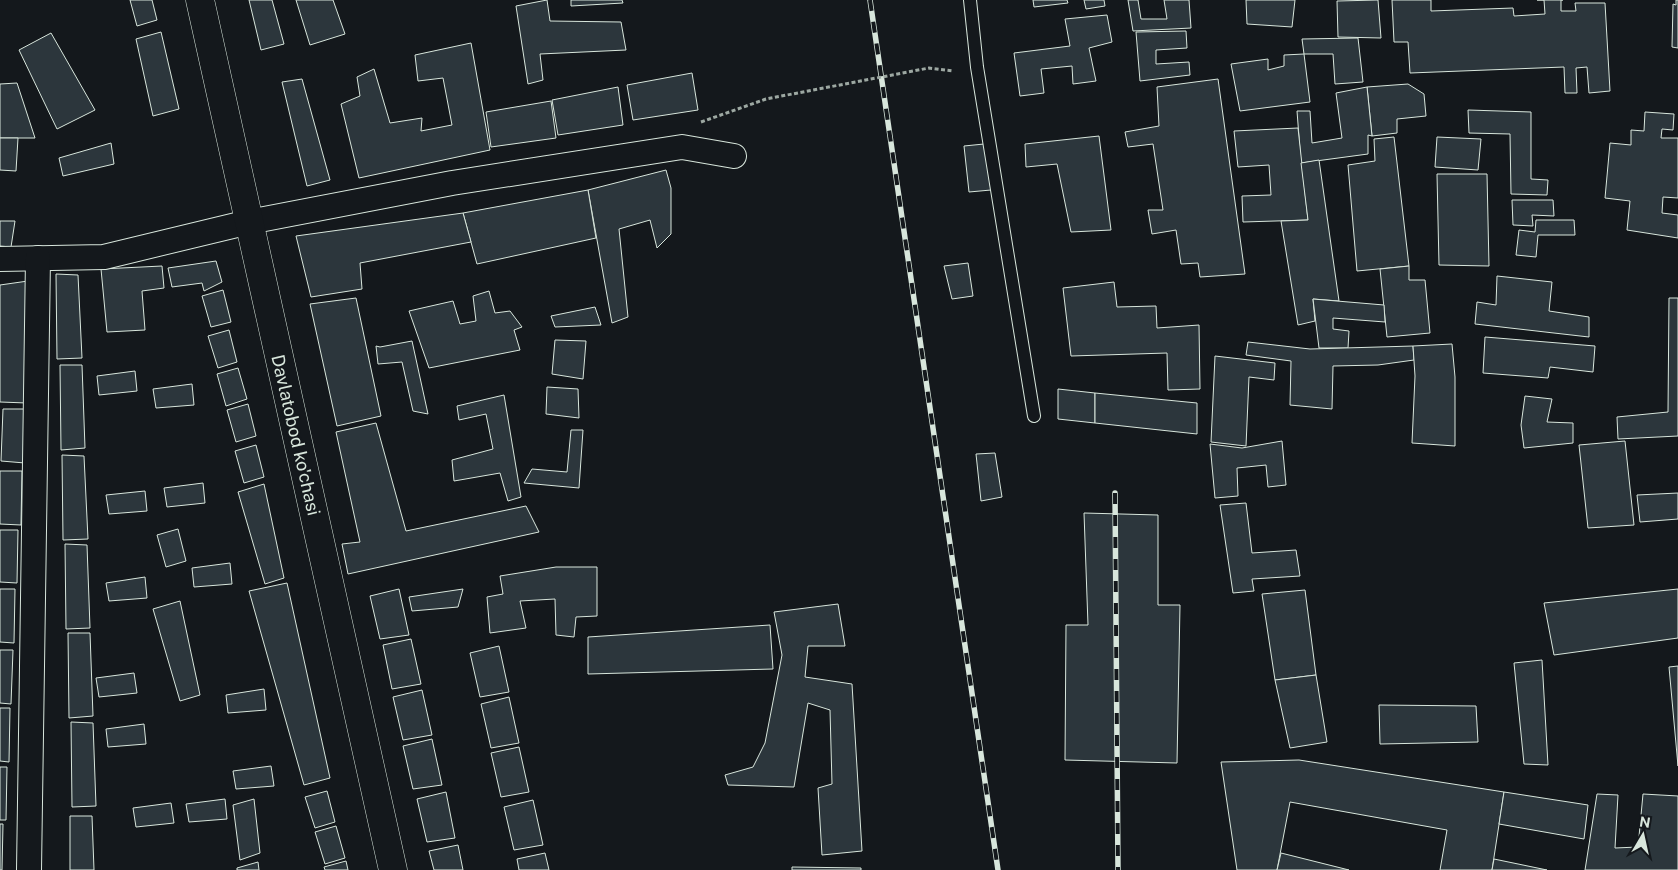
<svg xmlns="http://www.w3.org/2000/svg" width="1678" height="870" font-family="'Public Sans',sans-serif">
	<rect width="100%" height="100%" fill="#14181c"/>
	<!-- building -->
	<g fill="#2c363c" stroke="#d8e6dc">
		<polygon points="130,0 152,0 157,20 137,26"/>
		<polygon points="249,0 272,0 284,44 261,50"/>
		<polygon points="296,0 333,0 345,34 310,45"/>
		<polygon points="547,0 550,21 621,22 626,50 540,54 543,80 528,84 516,6"/>
		<polygon points="571,0 622,0 623,3 571,6"/>
		<polygon points="1033,0 1067,0 1068,3 1034,7"/>
		<polygon points="1084,0 1104,0 1105,6 1086,9"/>
		<polygon points="1128,0 1138,0 1141,19 1167,19 1164,0 1189,0 1191,28 1133,31"/>
		<polygon points="1246,0 1295,0 1292,27 1247,24"/>
		<polygon points="1378,0 1381,38 1338,37 1337,1"/>
		<polygon points="1392,0 1431,0 1431,11 1513,8 1514,16 1545,14 1544,0 1537,0 1563,0 1561,0 1561,11 1576,11 1575,3 1605,3 1610,91 1589,93 1587,67 1576,68 1577,93 1565,93 1564,67 1410,73 1408,42 1394,42"/>
		<polygon points="1676,0 1678,0 1678,48 1672,47 1673,4 1676,5"/>
		<polygon points="1107,15 1112,42 1089,48 1096,81 1073,84 1072,66 1041,69 1044,93 1020,96 1014,53 1070,46 1065,19"/>
		<polygon points="1186,31 1187,48 1156,50 1156,64 1189,62 1190,75 1140,81 1136,32"/>
		<polygon points="161,32 179,109 153,116 136,39"/>
		<polygon points="51,33 95,110 57,129 19,50"/>
		<polygon points="1358,38 1363,82 1335,84 1333,54 1304,54 1302,39"/>
		<polygon points="471,43 490,150 359,178 341,104 360,96 357,77 374,69 390,123 422,118 421,131 452,125 443,78 418,81 415,55"/>
		<polygon points="1304,54 1310,102 1240,111 1231,64 1268,59 1268,70 1284,66 1284,55"/>
		<polygon points="692,73 698,110 633,120 627,85"/>
		<polygon points="302,79 330,180 307,186 282,82"/>
		<polygon points="1218,79 1245,274 1200,277 1198,263 1181,264 1176,230 1152,234 1148,210 1163,210 1153,144 1128,147 1125,132 1159,126 1157,87"/>
		<polygon points="17,83 35,138 0,138 0,84"/>
		<polygon points="1408,84 1424,94 1426,116 1397,119 1397,133 1372,136 1367,87"/>
		<polygon points="618,87 623,125 558,135 552,100"/>
		<polygon points="1367,87 1372,136 1368,135 1368,154 1301,163 1297,111 1310,111 1312,143 1342,138 1336,93"/>
		<polygon points="551,101 556,138 491,147 486,112"/>
		<polygon points="1468,110 1531,112 1531,179 1548,180 1547,195 1511,194 1510,134 1469,133"/>
		<polygon points="1645,112 1674,114 1673,130 1662,129 1661,138 1678,138 1678,198 1663,197 1662,213 1678,215 1678,238 1627,230 1630,201 1605,198 1610,143 1631,145 1631,130 1644,131"/>
		<polygon points="1298,128 1308,220 1243,222 1242,196 1271,195 1269,165 1238,167 1234,131"/>
		<polygon points="1099,136 1111,230 1071,232 1057,164 1026,167 1025,144"/>
		<polygon points="1394,137 1409,266 1357,271 1348,165 1375,161 1374,139"/>
		<polygon points="1437,137 1481,139 1478,170 1435,167"/>
		<polygon points="0,138 18,138 16,171 0,170"/>
		<polygon points="111,143 114,164 63,176 59,158"/>
		<polygon points="984,144 991,190 969,192 964,146"/>
		<polygon points="1319,160 1339,301 1313,299 1315,321 1298,325 1281,221 1308,220 1301,163"/>
		<polygon points="666,170 671,188 671,234 657,248 650,220 619,229 628,317 612,323 588,190"/>
		<polygon points="1437,174 1487,174 1489,266 1439,265"/>
		<polygon points="588,190 596,238 477,264 463,213"/>
		<polygon points="1512,200 1553,200 1554,216 1532,215 1533,226 1513,225"/>
		<polygon points="463,213 471,242 360,263 362,289 311,297 296,236"/>
		<polygon points="1536,220 1574,220 1575,235 1538,235 1536,257 1516,255 1519,230 1535,232"/>
		<polygon points="0,221 15,221 11,247 0,246"/>
		<polygon points="216,261 222,282 204,291 202,283 172,287 168,268"/>
		<polygon points="968,263 973,296 952,299 944,266"/>
		<polygon points="162,266 164,288 142,291 145,330 107,332 101,269"/>
		<polygon points="1409,266 1409,280 1425,280 1430,333 1387,337 1380,269"/>
		<polygon points="56,274 78,275 82,358 57,359"/>
		<polygon points="1497,276 1552,282 1549,311 1589,317 1589,337 1475,324 1477,302 1496,305"/>
		<polygon points="28,281 27,403 0,402 0,285"/>
		<polygon points="1114,282 1117,307 1156,306 1157,328 1199,325 1200,389 1168,390 1167,353 1071,356 1063,288"/>
		<polygon points="223,290 231,322 211,327 202,296"/>
		<polygon points="489,291 495,313 510,311 522,327 514,330 520,350 429,368 409,311 453,301 460,324 476,321 473,296"/>
		<polygon points="356,298 381,416 337,426 310,304"/>
		<polygon points="1669,298 1678,298 1678,436 1618,439 1617,417 1668,412"/>
		<polygon points="1313,299 1384,305 1385,322 1333,318 1333,329 1349,331 1348,348 1319,348"/>
		<polygon points="595,307 601,325 555,327 551,316"/>
		<polygon points="229,330 237,362 218,368 208,336"/>
		<polygon points="1485,337 1595,346 1593,372 1550,367 1548,378 1483,373"/>
		<polygon points="555,340 586,341 583,379 552,374"/>
		<polygon points="412,341 428,414 413,411 402,362 378,364 376,346 380,347"/>
		<polygon points="1248,342 1310,349 1413,346 1414,360 1378,365 1333,366 1332,409 1290,405 1291,361 1246,355"/>
		<polygon points="1452,344 1455,377 1455,446 1412,443 1415,376 1413,346"/>
		<polygon points="1215,356 1275,363 1274,380 1249,377 1246,446 1211,442"/>
		<polygon points="60,365 82,365 85,448 61,450"/>
		<polygon points="238,368 247,399 226,406 217,374"/>
		<polygon points="135,371 137,391 99,395 97,376"/>
		<polygon points="192,384 194,405 156,408 153,389"/>
		<polygon points="547,387 578,389 579,418 546,414"/>
		<polygon points="1058,389 1095,393 1095,423 1058,419"/>
		<polygon points="1095,393 1197,403 1197,434 1095,423"/>
		<polygon points="504,395 521,497 508,501 500,473 454,481 452,460 493,449 486,414 459,420 457,406"/>
		<polygon points="1525,396 1552,399 1547,422 1573,423 1573,443 1524,448 1521,425"/>
		<polygon points="248,404 256,436 236,442 227,410"/>
		<polygon points="3,409 26,409 25,463 1,461"/>
		<polygon points="376,423 406,531 526,506 539,532 348,574 342,544 360,542 336,432"/>
		<polygon points="571,430 583,430 579,488 524,483 532,469 567,472"/>
		<polygon points="1282,441 1286,485 1268,487 1266,465 1237,468 1238,496 1215,498 1210,444 1242,448"/>
		<polygon points="1625,441 1634,525 1588,528 1579,445"/>
		<polygon points="256,445 264,477 244,483 235,451"/>
		<polygon points="995,453 1002,497 981,501 976,454"/>
		<polygon points="62,455 84,456 88,539 63,540"/>
		<polygon points="0,471 22,471 21,525 0,524"/>
		<polygon points="203,483 205,503 167,507 164,488"/>
		<polygon points="264,484 284,578 265,584 238,492"/>
		<polygon points="145,491 147,511 109,514 106,495"/>
		<polygon points="1678,493 1678,519 1640,522 1637,495"/>
		<polygon points="1246,503 1252,553 1296,550 1300,576 1252,579 1254,591 1233,593 1220,505"/>
		<polygon points="1084,513 1158,515 1158,605 1180,605 1177,763 1065,760 1066,625 1088,625"/>
		<polygon points="178,529 186,561 166,567 157,535"/>
		<polygon points="0,530 18,530 17,583 0,582"/>
		<polygon points="65,544 87,545 90,628 66,629"/>
		<polygon points="230,563 232,584 194,587 192,568"/>
		<polygon points="556,567 597,567 597,616 576,617 574,637 556,635 555,599 520,601 526,628 490,633 487,597 503,594 500,576"/>
		<polygon points="145,577 147,598 109,601 106,583"/>
		<polygon points="287,583 330,778 304,785 249,591"/>
		<polygon points="0,589 15,589 14,643 0,642"/>
		<polygon points="399,589 409,635 380,639 370,596"/>
		<polygon points="463,589 458,607 412,611 409,597"/>
		<polygon points="1678,589 1678,638 1554,655 1544,603"/>
		<polygon points="1305,590 1316,675 1275,680 1262,594"/>
		<polygon points="180,601 200,695 180,701 153,609"/>
		<polygon points="838,604 845,646 808,646 805,677 852,684 862,851 822,855 818,788 832,784 830,710 808,703 794,787 728,785 725,775 753,767 765,743 782,655 774,612"/>
		<polygon points="770,625 773,669 588,674 588,637"/>
		<polygon points="68,633 90,633 93,716 69,718"/>
		<polygon points="411,639 421,684 392,689 383,645"/>
		<polygon points="499,646 509,692 480,697 470,653"/>
		<polygon points="0,650 13,650 11,704 0,703"/>
		<polygon points="1542,660 1548,765 1524,764 1514,663"/>
		<polygon points="1678,666 1678,766 1669,667"/>
		<polygon points="134,673 137,693 99,697 96,678"/>
		<polygon points="1316,675 1327,742 1290,748 1275,680"/>
		<polygon points="264,689 266,710 228,713 226,695"/>
		<polygon points="422,690 432,735 403,740 393,697"/>
		<polygon points="509,697 519,743 491,748 481,704"/>
		<polygon points="1379,705 1476,706 1478,742 1380,744"/>
		<polygon points="0,708 10,708 9,762 0,761"/>
		<polygon points="71,722 93,723 96,806 72,807"/>
		<polygon points="144,724 146,744 108,747 106,729"/>
		<polygon points="432,739 442,785 413,789 403,746"/>
		<polygon points="519,747 529,792 501,797 491,753"/>
		<polygon points="1299,760 1504,792 1492,870 1440,870 1447,830 1290,802 1277,870 1237,870 1221,762"/>
		<polygon points="271,766 274,786 236,789 233,771"/>
		<polygon points="0,767 7,767 6,820 0,820"/>
		<polygon points="327,791 335,822 315,828 305,797"/>
		<polygon points="446,792 455,838 427,842 417,799"/>
		<polygon points="1504,792 1588,805 1584,839 1499,824"/>
		<polygon points="1597,794 1618,795 1615,848 1638,847 1643,794 1678,796 1678,870 1585,870"/>
		<polygon points="225,799 227,819 189,822 186,804"/>
		<polygon points="254,799 260,853 240,860 233,805"/>
		<polygon points="533,800 543,845 514,850 504,807"/>
		<polygon points="171,803 174,823 136,827 133,808"/>
		<polygon points="70,816 92,816 94,870 70,870"/>
		<polygon points="0,824 3,824 2,870 0,870"/>
		<polygon points="336,826 345,858 325,864 315,832"/>
		<polygon points="458,845 463,870 434,870 429,851"/>
		<polygon points="545,853 549,870 519,870 517,859"/>
		<polygon points="1281,853 1349,870 1277,870"/>
		<polygon points="1494,859 1547,870 1492,870"/>
		<polygon points="346,861 348,870 325,870 324,867"/>
		<polygon points="258,862 259,870 237,870 237,868"/>
		<polygon points="792,867 861,868 861,870 792,870"/>
	</g>
	<g fill="none" stroke-linecap="round" stroke-linejoin="round">
		<!-- service casing -->
		<g stroke="#d8e6dc" stroke-width="14">
			<polyline id="service" points="970,0 977,67 1034,416"/>
		</g>
		<!-- minor casing -->
		<g stroke="#d8e6dc" stroke-width="26">
			<g id="minor">
				<polyline points="0,259 104,257 249,222 452,183 682,147 734,156"/>
				<polyline points="29,870 38,258"/>
			</g>
		</g>
		<!-- tertiary casing -->
		<g stroke="#d8e6dc" stroke-width="29">
			<polyline id="tertiary" points="200,0 393,870"/>
		</g>
		<!-- service -->
		<use href="#service" stroke="#14181c" stroke-width="12"/>
		<!-- minor -->
		<use href="#minor" stroke="#14181c" stroke-width="24"/>
		<!-- tertiary -->
		<use href="#tertiary" stroke="#14181c" stroke-width="28"/>
		<!-- rail casing -->
		<g stroke="#d8e6dc" stroke-width="5.5">
			<g id="rail">
				<polyline points="870,0 998,870"/>
				<polyline points="1115,493 1118,870"/>
			</g>
		</g>
		<!-- rail -->
		<use href="#rail" stroke="#14181c" stroke-width="4" stroke-dasharray="11" stroke-linecap="butt"/>
		<!-- path-bridge -->
		<polyline stroke="#9da8a2" stroke-width="3" stroke-dasharray="4 2.5" stroke-linecap="butt" points="701,122 766,99 929,68 953,71"/>
	</g>
	<g text-anchor="middle" dominant-baseline="central" stroke-width="4" stroke-linejoin="round" paint-order="stroke">
		<!-- street labels -->
		<g font-size="18" fill="#d8e6dc" stroke="#14181c">
			<text transform="translate(296 435) rotate(77)">Davlatobod ko'chasi</text>
		</g>
	</g>
	<!-- north arrow -->
	<g transform="translate(1643 835) rotate(9)" stroke="#14181c" stroke-width="4" paint-order="stroke">
	<path d="M0-4L9 19L0 12L-9 19Z" fill="#d8e6dc"/>
	<text y="-8" font-size="14" font-weight="bold" text-anchor="middle" fill="#d8e6dc">N</text>
	</g>
</svg>
